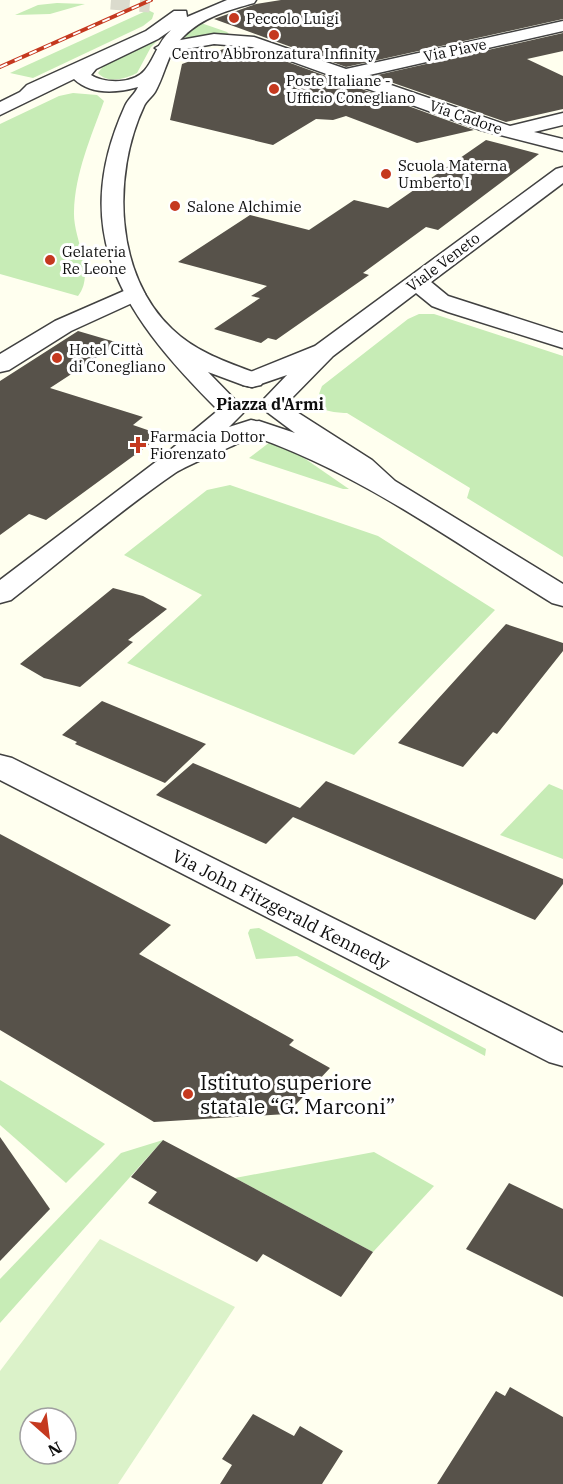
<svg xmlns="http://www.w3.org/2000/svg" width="563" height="1484" font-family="'IBM Plex Serif',serif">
	<rect width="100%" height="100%" fill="#ffffef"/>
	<!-- green -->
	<g fill="#c7ecb6">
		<polygon points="57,3 85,4 50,14 15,15 38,5"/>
		<polygon points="148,10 154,13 152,19 143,26 33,78 10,73"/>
		<polygon points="201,23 227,32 229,34 182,38"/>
		<path d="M160 38 151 47 137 73C125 79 108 84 98 73L104 65Z"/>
		<path d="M73 93 97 95 104 101C91 137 75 173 74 212 73 239 96 273 78 296L0 274V124L59 96Z"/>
		<path d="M419 314H434L563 356V557L467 498 470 488 347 413C328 412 311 411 322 386L408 319Z"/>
		<polygon points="270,442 288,447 349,489 343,489 249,458"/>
		<polygon points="230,485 378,536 495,610 354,755 127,663 202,595 124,555 207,490"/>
		<polygon points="549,784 563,790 563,859 500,835"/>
		<polygon points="259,928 486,1049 485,1056 297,956 256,959 248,933 250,929"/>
		<polygon points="0,1080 105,1144 66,1183 0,1125"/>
		<polygon points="163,1140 0,1323 0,1279 121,1153"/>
		<polygon points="374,1152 434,1186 373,1252 235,1178"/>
	</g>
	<!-- pitch -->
	<path fill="#dbf2c9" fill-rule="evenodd" d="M100 1239 235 1307 118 1484H0V1371ZM30 1418H66V1454H30Z"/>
	<!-- building -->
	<g fill="#57524a">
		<polygon points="281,0 563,0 563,19 346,67 214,19 256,4"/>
		<polygon points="563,33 563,51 527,59 563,76 563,109 506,122 373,76"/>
		<polygon points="229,47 252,49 474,130 417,143 346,116 333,120 316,119 273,145 170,120 182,64"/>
		<polygon points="486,140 539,154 438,230 426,227 363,273 369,275 276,340 268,338 261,343 214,329 260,298 251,296 267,286 178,262 250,215 309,230 354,200 388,208"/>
		<polygon points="78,331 119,343 50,388 143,417 133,425 162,435 46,520 29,514 0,535 0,381"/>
		<polygon points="113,588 143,596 167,609 128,640 133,642 80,687 44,678 20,664"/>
		<polygon points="506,624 563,643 563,651 497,734 493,732 463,767 398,743"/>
		<polygon points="102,701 206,744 165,783 75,744 77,742 62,735"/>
		<polygon points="193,763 300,808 326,781 563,879 563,884 535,920 293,817 266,844 156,795"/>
		<polygon points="0,834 171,925 139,954 294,1040 289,1045 330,1068 287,1114 154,1122 0,1030"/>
		<polygon points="0,1137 50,1209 0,1261"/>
		<polygon points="163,1140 235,1178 373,1252 341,1297 263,1254 257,1262 148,1203 157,1192 131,1177"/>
		<polygon points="509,1183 563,1209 563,1297 466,1249"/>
		<polygon points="510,1387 563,1417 563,1484 437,1484 496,1391 505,1396"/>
		<polygon points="253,1414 294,1436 300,1426 343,1451 322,1484 220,1484 232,1465 222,1459"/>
	</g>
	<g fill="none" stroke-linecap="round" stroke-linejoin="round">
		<!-- tertiary-tunnel -->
		<polyline stroke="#dbdbcd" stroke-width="19" stroke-dasharray="19 10" stroke-linecap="butt" points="111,0 150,3"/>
		<!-- minor casing -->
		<g stroke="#414141" stroke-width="3">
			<g id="minor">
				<polygon points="563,21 563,31 365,76 510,126 563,113 563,125 534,132 563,139 563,151 481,130 252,47 214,44 164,53 155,48 164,43 214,34 254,37 346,69"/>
				<polygon points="563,167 563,183 431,282 448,296 563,333 563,348 448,312 432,306 416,293 333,356 286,404 277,407 268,404 264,399 287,375 252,387 243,385 240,380 243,375 315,346 556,169"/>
				<polygon points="133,287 141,289 145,294 141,299 71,331 9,370 0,372 0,354 55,321"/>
				<path d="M230 405 239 408 243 413 229 427 251 420 260 422 264 428C258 437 190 463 175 473 118 512 65 558 11 600L0 603V580L157 461 221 408Z"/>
				<polygon points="0,755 12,758 563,1033 563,1066 549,1062 0,780"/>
			</g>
		</g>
		<!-- tertiary casing -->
		<g stroke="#414141" stroke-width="3">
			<g id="tertiary">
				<path d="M227 0H256L254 3C229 10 203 17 184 36 167 52 166 73 155 92 152 97 146 101 144 106 112 174 114 275 172 329 197 353 229 363 261 375L264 380 261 385 252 387 243 385 208 372 242 407 238 412 229 415 220 412C129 321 65 238 125 106 128 99 135 94 138 87 117 93 91 95 74 79L0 115V102L20 92 27 85 146 31 174 11H186L187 17ZM171 30C157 43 155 58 145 70 134 84 105 84 91 75L96 69 158 39Z"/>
				<path d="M280 404 289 407 372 460 395 481 563 584V606L552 603C455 543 359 472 250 435L246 429 250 423 259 421 295 433 267 412 271 407Z"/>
			</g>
		</g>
		<!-- minor -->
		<use href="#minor" fill="#fff" fill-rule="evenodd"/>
		<!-- tertiary -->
		<use href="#tertiary" fill="#fff" fill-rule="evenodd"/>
		<!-- rail casing -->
		<g stroke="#c5391f" stroke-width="4">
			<polyline id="rail" points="0,67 151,0"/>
		</g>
		<!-- rail -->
		<use href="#rail" stroke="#fff" stroke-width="2" stroke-dasharray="8" stroke-linecap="butt"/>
	</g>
	<!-- markers -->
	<g fill="#c5391f" stroke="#fff" stroke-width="2">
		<circle cx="234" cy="18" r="6"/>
		<circle cx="274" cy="35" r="6"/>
		<circle cx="274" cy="89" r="6"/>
		<circle cx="386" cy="174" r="6"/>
		<circle cx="175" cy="206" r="6"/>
		<circle cx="50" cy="260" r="6"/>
		<circle cx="57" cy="358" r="6"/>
		<path d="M135 436h6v6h6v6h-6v6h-6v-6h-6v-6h6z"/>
		<circle cx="188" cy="1094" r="6"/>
	</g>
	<g text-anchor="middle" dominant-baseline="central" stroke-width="6" stroke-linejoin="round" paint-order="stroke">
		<!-- far-poi labels -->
		<g font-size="15" fill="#0e0e0e" stroke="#fff" text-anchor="start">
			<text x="246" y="18">Peccolo Luigi</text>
			<text x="274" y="53" text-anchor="middle">Centro Abbronzatura Infinity</text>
			<text x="286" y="80">Poste Italiane -<tspan x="286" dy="17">Ufficio Conegliano</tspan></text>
			<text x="398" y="165">Scuola Materna<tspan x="398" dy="17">Umberto I</tspan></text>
			<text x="187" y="206">Salone Alchimie</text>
			<text x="62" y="251">Gelateria<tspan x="62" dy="17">Re Leone</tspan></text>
			<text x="69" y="349">Hotel Città<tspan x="69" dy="17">di Conegliano</tspan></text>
			<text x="150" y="436">Farmacia Dottor<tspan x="150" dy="17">Fiorenzato</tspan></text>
		</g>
		<!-- far-street labels -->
		<g font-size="15" fill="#0e0e0e" stroke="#fff">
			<text transform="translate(455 50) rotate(-12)">Via Piave</text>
			<text transform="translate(466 117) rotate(19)">Via Cadore</text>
			<text transform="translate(443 262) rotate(-37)">Viale Veneto</text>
		</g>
		<!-- far-neighbourhood labels -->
		<g font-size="16" font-weight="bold" fill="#0e0e0e" stroke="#fff">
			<text x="270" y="404">Piazza d'Armi</text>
		</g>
		<!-- street labels -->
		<g font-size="18" fill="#0e0e0e" stroke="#fff">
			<text transform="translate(281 909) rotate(27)">Via John Fitzgerald Kennedy</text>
		</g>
		<!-- near-poi labels -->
		<g font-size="21" fill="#0e0e0e" stroke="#fff" text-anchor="start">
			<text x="200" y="1082">Istituto superiore<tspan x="200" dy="24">statale “G. Marconi”</tspan></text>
		</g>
	</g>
	<!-- north arrow -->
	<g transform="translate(48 1436) rotate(152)"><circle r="28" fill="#ffffff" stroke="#9f9f9f" stroke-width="1.5"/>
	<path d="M0-4.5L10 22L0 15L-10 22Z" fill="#c5391f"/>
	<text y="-9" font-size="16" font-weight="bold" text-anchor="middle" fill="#0e0e0e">N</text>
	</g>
</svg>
